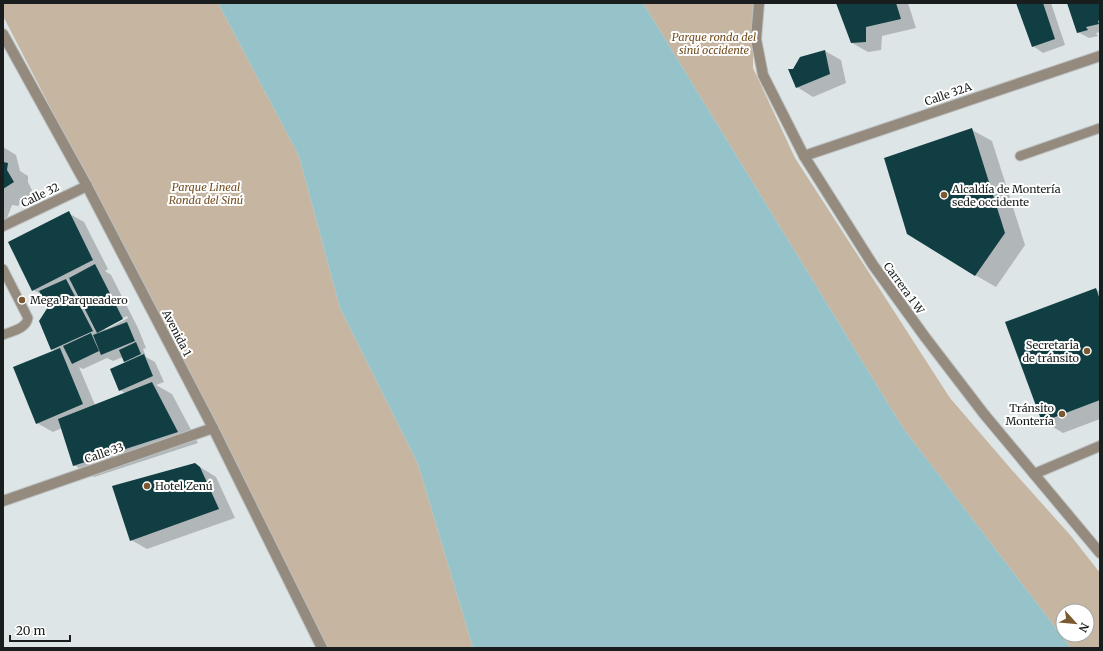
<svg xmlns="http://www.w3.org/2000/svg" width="1103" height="651" font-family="Merriweather,serif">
	<rect width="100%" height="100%" fill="#dee5e6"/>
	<!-- green -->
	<g fill="#c6b5a1" fill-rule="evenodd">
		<polygon points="3,3 218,3 299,156 340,308 418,464 473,648 326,648 90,184 3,16"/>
		<path d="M643 3H754L753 28V68L795 158 950 398 1011 469 1071 536 1100 573V648H1071L903 428ZM1063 611H1087V635H1063Z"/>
	</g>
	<!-- water -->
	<polygon fill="#96c3c9" points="218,3 643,3 903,428 1071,648 473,648 418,464 340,308 299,156"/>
	<!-- shadow -->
	<g fill="#0003" fill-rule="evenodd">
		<polygon points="837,3 908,3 916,28 882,36 881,50 868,52 852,43"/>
		<polygon points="1017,3 1051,3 1065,45 1043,53 1033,46"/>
		<polygon points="1068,3 1100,3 1100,32 1096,33 1098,36 1089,38 1078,32"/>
		<polygon points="825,51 841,60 846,83 813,97 797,87 794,70"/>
		<polygon points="972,130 992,141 1025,245 996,287 975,275"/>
		<polygon points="3,147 16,155 20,171 28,176 28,182 34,194 22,201 18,206 12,205 7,218 3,220"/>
		<path d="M68 213 84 222 108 269 105 271 111 275 138 328 146 348 143 349 146 357 155 362 164 382 156 385 172 394 198 443 94 477 74 465 62 428 53 432 37 423 55 351 52 349 49 307 43 295 33 290ZM127 316 128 318 105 330V327ZM123 357 124 361 127 363 120 390 125 393 95 405 79 367 83 369 107 358 113 361Z"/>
		<polygon points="1096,289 1100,292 1100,419 1063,433 1043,421"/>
		<polygon points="195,464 216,477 235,518 147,549 131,540"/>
	</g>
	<!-- building -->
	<g fill="#113e43">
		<polygon points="836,3 896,3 901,19 866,27 866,42 851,43"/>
		<polygon points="1016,3 1043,3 1055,39 1032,47"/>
		<polygon points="1067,3 1100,3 1100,20 1098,21 1099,24 1086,27 1088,30 1077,33"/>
		<polygon points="825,50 830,74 796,88 788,69 793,69 800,57"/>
		<polygon points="972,128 1005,233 975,276 907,234 884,158"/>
		<polygon points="3,162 8,163 7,170 14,182 3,189"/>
		<polygon points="69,211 93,260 32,291 8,242"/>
		<polygon points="95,264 123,319 97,333 69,278"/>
		<polygon points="66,279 93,331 51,350 39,321 48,307 39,291"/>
		<polygon points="1096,288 1100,300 1100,400 1042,422 1005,322"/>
		<polygon points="127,322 135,341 101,355 93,335"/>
		<polygon points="91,333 99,351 72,364 63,346"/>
		<polygon points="136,342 141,354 124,362 119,350"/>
		<polygon points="60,348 83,404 36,424 13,367"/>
		<polygon points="144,354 153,376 119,391 110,369"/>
		<polygon points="152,382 178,432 73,466 58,419"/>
		<polygon points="195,463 200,467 219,509 130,541 112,486"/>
	</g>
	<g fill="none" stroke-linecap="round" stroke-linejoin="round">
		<!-- service casing -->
		<g stroke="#bbc1c2" stroke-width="11">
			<g id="service">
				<polyline points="1020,156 1100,128"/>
				<path d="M3 269 28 318C26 329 12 331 3 335"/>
			</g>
		</g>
		<!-- minor casing -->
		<g stroke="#bbc1c2" stroke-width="12">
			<g id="minor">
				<polyline points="804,156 1100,56"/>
				<polyline points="3,226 87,186"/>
				<polyline points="1034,474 1100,446"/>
				<polyline points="3,501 213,428"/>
			</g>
		</g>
		<!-- tertiary casing -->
		<g stroke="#bbc1c2" stroke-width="12">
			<g id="tertiary">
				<polyline points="759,3 756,39 763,75 804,156 873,265 925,337 984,414 1100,553"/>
				<polyline points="3,34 87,186 213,428 322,648"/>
			</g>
		</g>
		<!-- service -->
		<use href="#service" stroke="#958a7e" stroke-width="9"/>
		<!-- minor -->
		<use href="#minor" stroke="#958a7e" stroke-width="10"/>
		<!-- tertiary -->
		<use href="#tertiary" stroke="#958a7e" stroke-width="10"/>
	</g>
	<!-- markers -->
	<g fill="#7c5a31" stroke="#fff" stroke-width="1.5">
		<circle cx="944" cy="195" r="4"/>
		<circle cx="22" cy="300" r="4"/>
		<circle cx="1087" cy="351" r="4"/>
		<circle cx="1062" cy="414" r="4"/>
		<circle cx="147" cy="486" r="4"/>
	</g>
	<g text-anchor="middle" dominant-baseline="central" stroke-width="4" stroke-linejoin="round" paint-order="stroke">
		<!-- park labels -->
		<g font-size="11" font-style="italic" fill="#744f21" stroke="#fff">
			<text x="714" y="37">Parque ronda del<tspan x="714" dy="13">sinú occidente</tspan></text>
			<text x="206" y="187">Parque Lineal<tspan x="206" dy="13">Ronda del Sinú</tspan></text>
		</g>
		<!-- street labels -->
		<g font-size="11" fill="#1a1d1d" stroke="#fff">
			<text transform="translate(948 94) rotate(-19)">Calle 32A</text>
			<text transform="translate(40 195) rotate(-26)">Calle 32</text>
			<text transform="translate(904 288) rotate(54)">Carrera 1 W</text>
			<text transform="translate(177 333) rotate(63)">Avenida 1</text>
			<text transform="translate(104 453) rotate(-19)">Calle 33</text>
		</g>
		<!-- poi labels -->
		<g font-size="11" fill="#1a1d1d" stroke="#fff" text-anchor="start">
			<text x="952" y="189">Alcaldía de Montería<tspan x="952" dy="13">sede occidente</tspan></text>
			<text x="30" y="300">Mega Parqueadero</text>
			<text x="1079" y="345" text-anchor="end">Secretaria<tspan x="1079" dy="13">de tránsito</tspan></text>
			<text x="1054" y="408" text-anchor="end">Tránsito<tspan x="1054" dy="13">Montería</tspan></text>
			<text x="155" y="486">Hotel Zenú</text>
		</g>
	</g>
	<!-- border -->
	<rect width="1103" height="651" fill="none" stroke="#1a1d1d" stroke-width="8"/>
	<!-- north arrow -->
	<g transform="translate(1075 623) rotate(117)"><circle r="19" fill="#ffffff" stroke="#a3a5a5"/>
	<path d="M0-3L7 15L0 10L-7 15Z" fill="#7c5a31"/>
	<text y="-6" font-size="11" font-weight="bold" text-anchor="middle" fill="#1a1d1d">N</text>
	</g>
	<!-- scale -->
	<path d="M10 635v6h60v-6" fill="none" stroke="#1a1d1d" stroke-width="2"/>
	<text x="16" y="635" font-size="12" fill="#1a1d1d" stroke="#ffffff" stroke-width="3" paint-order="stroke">20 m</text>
</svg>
